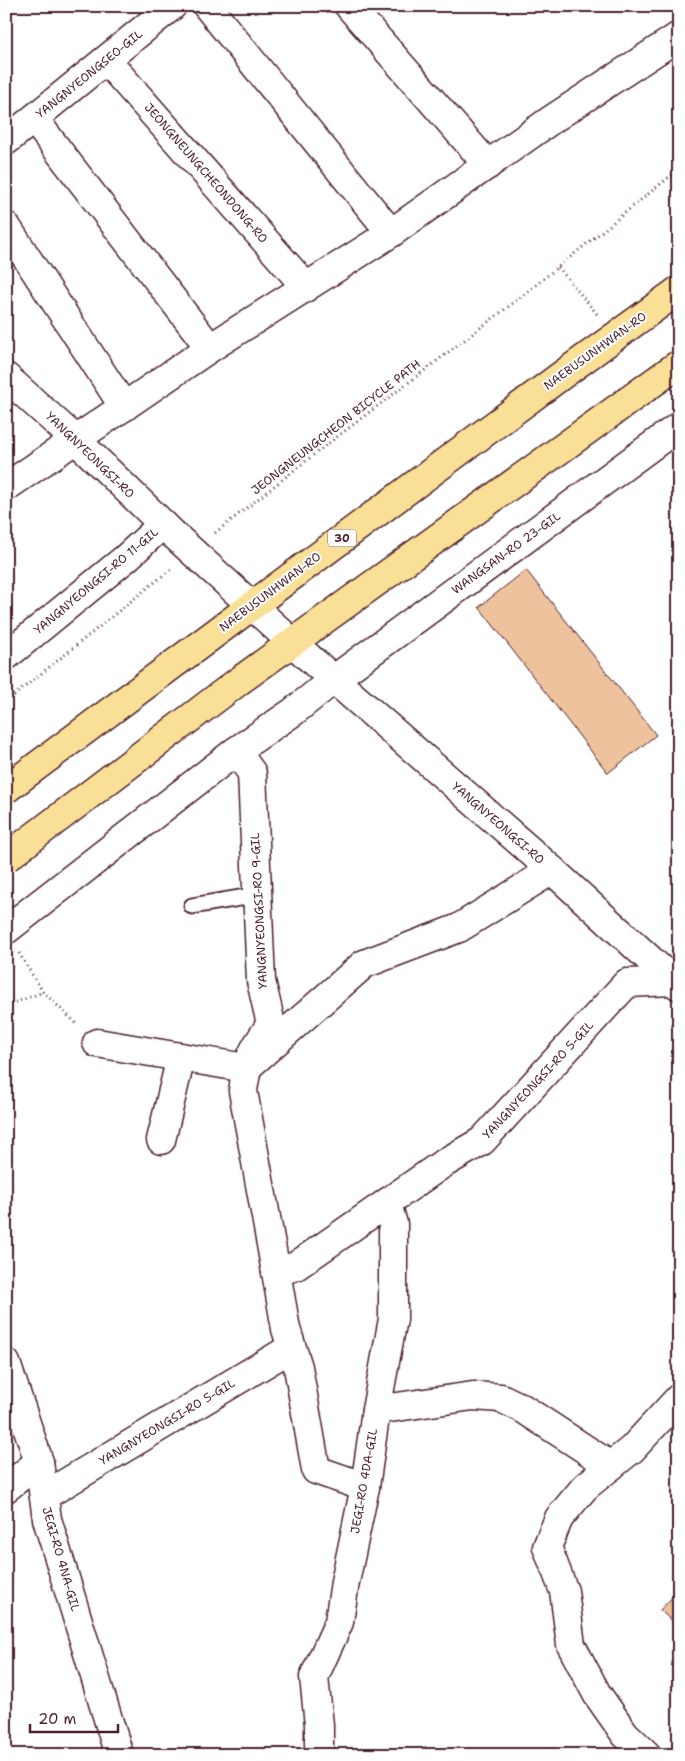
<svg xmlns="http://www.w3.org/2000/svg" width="685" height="1761" font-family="'Shantell Sans',sans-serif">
	<rect width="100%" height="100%" fill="#fff"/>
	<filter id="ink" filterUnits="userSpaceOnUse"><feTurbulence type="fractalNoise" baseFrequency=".02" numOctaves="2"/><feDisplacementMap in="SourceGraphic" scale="10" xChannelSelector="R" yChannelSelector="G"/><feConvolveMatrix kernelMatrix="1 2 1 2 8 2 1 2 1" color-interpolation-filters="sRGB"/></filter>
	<g filter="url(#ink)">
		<!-- pier -->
		<polygon fill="#fff" points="679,243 679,374 6,874 6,734 269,538"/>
		<!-- building -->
		<g fill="#eec29d" stroke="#4a1f2b">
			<polygon points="526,570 656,735 608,773 479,607"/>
			<polygon points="679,1590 679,1628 660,1610"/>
		</g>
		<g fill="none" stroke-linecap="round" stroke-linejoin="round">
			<!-- service casing -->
			<g stroke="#4a1f2b" stroke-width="19">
				<polyline id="service" points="192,906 258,895"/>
			</g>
			<!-- minor casing -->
			<g stroke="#4a1f2b" stroke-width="31">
				<g id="minor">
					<polyline points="207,6 391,233"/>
					<polyline points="349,6 488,165"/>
					<polyline points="106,60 306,287"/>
					<polyline points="34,119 210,348"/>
					<polyline points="6,141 172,6"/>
					<polyline points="6,226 124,407"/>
					<polyline points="6,487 210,348 391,233 551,120 679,36"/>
					<polyline points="6,656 126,558 163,524"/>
					<path d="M236 751 252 773 261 981 271 1024C253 1050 247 1059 243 1091L276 1272 296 1266 441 1165 482 1141 627 983 673 981"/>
					<polyline points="6,930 236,751 293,712 333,680 679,426"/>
					<polyline points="97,1043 246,1068 364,964 459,928 552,870"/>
					<polyline points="161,1140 181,1057"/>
					<polyline points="276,1272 286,1329 298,1367 316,1470 365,1487"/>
					<polyline points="6,1363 39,1462 47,1519 119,1755"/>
					<polyline points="376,1410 473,1396 501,1398 522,1408 611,1466"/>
					<polyline points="6,1488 39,1462"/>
					<polyline points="44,1496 291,1348"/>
					<polyline points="319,1755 319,1725 314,1677 339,1622 345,1582 365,1487 376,1410 393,1319 393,1224 387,1203"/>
					<polyline points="647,1755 625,1734 597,1694 571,1645 564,1591 547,1547 559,1518 585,1487 632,1449 679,1398"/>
				</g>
			</g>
			<!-- secondary casing -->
			<g stroke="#4a1f2b" stroke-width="31">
				<g id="secondary">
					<polyline points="6,377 76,440 173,534"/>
					<polyline points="315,663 552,870 679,986"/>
				</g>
			</g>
			<!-- path -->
			<g stroke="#4a1f2b" stroke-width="3" stroke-dasharray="1 4" stroke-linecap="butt">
				<polyline points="558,267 597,314"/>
				<polyline points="215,533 321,449 521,297 679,169"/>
				<polyline points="6,702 171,569"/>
				<polyline points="19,953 43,992 76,1023"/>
				<polyline points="6,1006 43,992"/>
			</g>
			<!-- service -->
			<use href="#service" stroke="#fff" stroke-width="15"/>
			<!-- minor -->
			<use href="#minor" stroke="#fff" stroke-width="28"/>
			<!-- secondary -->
			<use href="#secondary" stroke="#fff" stroke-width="28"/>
			<!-- secondary-bridge casing -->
			<g stroke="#4a1f2b" stroke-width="31" stroke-linecap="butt">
				<polyline id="secondary-bridge" points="173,534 315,663"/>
			</g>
			<!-- trunk-bridge casing -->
			<g stroke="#4a1f2b" stroke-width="31" stroke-linecap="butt">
				<g id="trunk-bridge">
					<polyline points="6,789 562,375 679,290"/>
					<polyline points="6,858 239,681 679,364"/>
				</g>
			</g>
			<!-- secondary-bridge -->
			<use href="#secondary-bridge" stroke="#fff" stroke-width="28"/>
			<!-- trunk-bridge -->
			<use href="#trunk-bridge" stroke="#fadf96" stroke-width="28"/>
		</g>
	</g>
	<g text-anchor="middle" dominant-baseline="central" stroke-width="4" stroke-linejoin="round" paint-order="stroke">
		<!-- shield labels -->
		<rect fill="#fff" stroke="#80626b" stroke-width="1" x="328" y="529.5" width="28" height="17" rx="4"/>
		<g font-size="11" font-weight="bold" fill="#4a1f2b">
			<text x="342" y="538">30</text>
		</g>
		<!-- street labels -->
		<g font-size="12" fill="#4a1f2b" stroke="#fff">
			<text transform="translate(89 74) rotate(-39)">YANGNYEONGSEO-GIL</text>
			<text transform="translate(206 173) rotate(49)">JEONGNEUNGCHEONDONG-RO</text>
			<text transform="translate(595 351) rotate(-36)">NAEBUSUNHWAN-RO</text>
			<text transform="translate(336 427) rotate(-38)">JEONGNEUNGCHEON BICYCLE PATH</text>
			<text transform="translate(90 455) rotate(44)">YANGNYEONGSI-RO</text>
			<text transform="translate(506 553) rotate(-36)">WANGSAN-RO 23-GIL</text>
			<text transform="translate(96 581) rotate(-40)">YANGNYEONGSI-RO 11-GIL</text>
			<text transform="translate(270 592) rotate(-37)">NAEBUSUNHWAN-RO</text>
			<text transform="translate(498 823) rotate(41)">YANGNYEONGSI-RO</text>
			<text transform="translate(259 911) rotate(-93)">YANGNYEONGSI-RO 9-GIL</text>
			<text transform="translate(538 1080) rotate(-47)">YANGNYEONGSI-RO 5-GIL</text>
			<text transform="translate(167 1422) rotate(-31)">YANGNYEONGSI-RO 5-GIL</text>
			<text transform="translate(364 1481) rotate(-80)">JEGI-RO 4DA-GIL</text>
			<text transform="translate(61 1559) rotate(74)">JEGI-RO 4NA-GIL</text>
		</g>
	</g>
	<!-- margin -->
	<rect width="685" height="1761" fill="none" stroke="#fff" stroke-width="25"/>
	<rect x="12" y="12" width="660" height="1736" fill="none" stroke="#4a1f2b" stroke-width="2" filter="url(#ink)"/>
	<!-- scale -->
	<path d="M30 1724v8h88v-8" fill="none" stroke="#4a1f2b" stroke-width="2.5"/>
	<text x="38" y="1724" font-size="15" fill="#4a1f2b" stroke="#ffffff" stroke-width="4" paint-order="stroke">20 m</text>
</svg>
